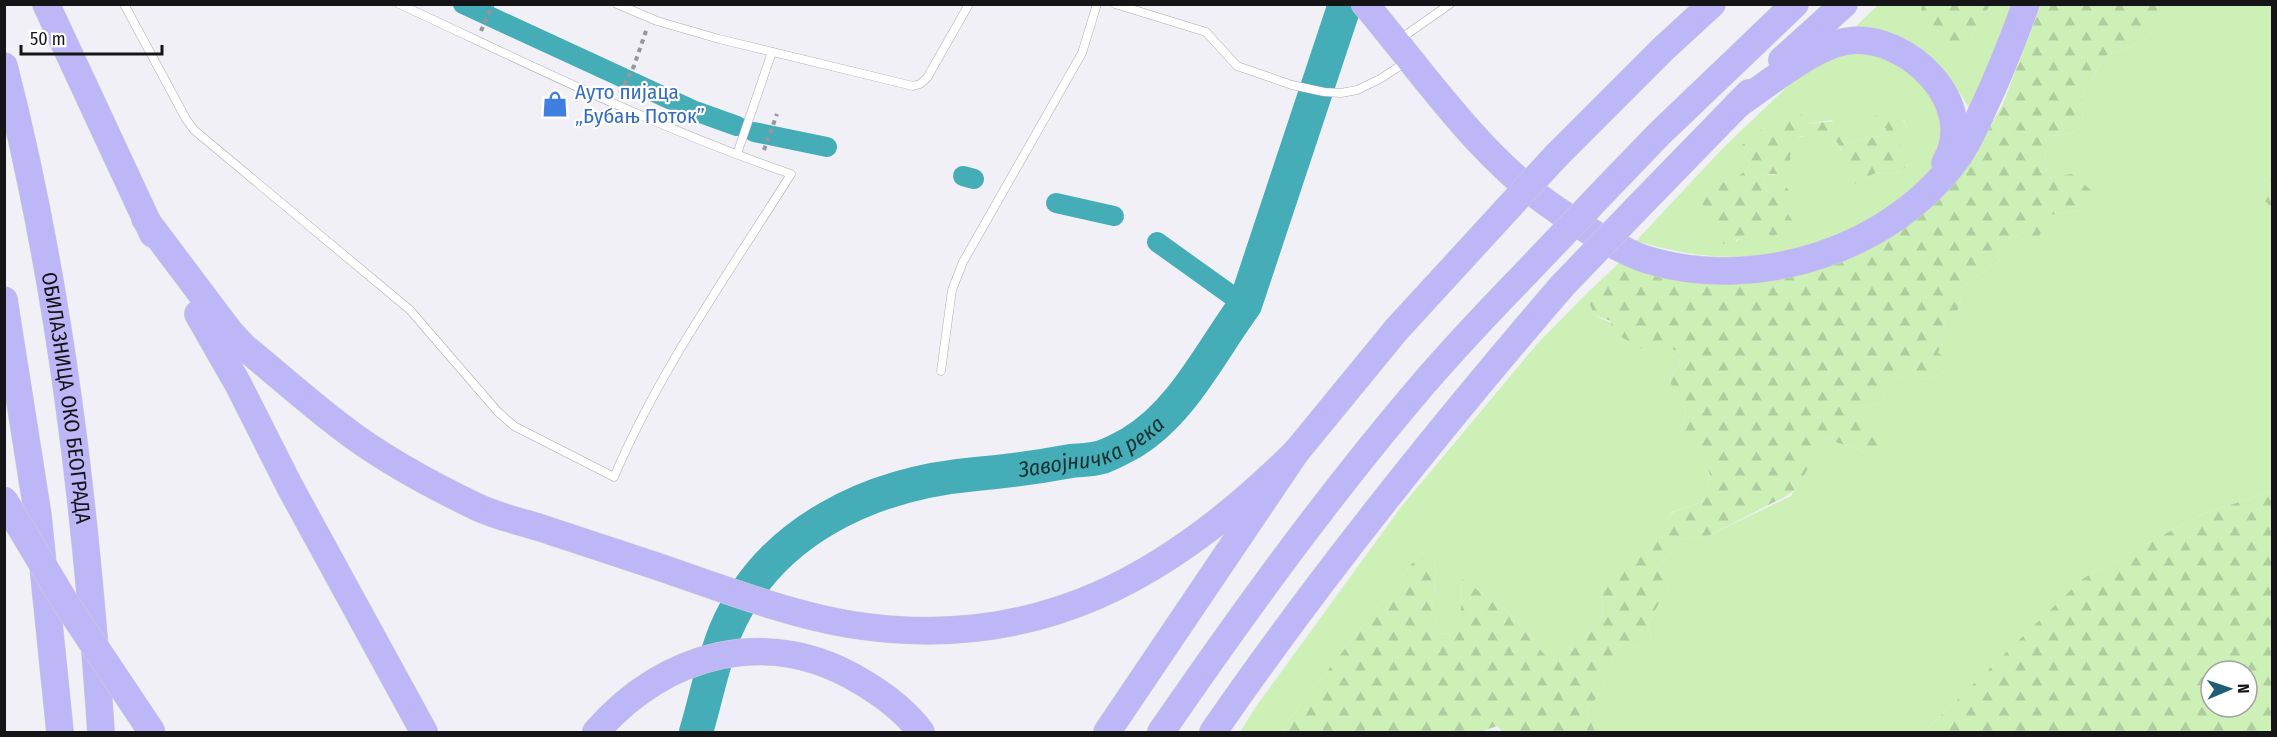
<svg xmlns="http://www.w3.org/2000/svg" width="2277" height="737" font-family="'Fira Sans Condensed',sans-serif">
	<defs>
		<pattern id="forest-firs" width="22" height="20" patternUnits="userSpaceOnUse" patternTransform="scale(1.5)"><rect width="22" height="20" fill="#cdf0b7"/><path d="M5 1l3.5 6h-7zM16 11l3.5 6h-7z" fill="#afcd9d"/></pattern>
	</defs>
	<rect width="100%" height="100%" fill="#f2f0f7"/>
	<!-- grass -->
	<g fill="#cdf0b7" fill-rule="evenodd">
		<path d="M1878 5H1922L1971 37 1990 5H2015L1969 108C1951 77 1930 46 1893 34 1881 31 1869 29 1856 26Z"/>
		<path d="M2166 5H2272V177L2265 179 2260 196 2272 208V491L2200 515 2082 579 1924 732H1595L1586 710 1599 695 1616 652 1624 642 1647 649 1652 640 1648 624 1668 586 1658 566 1682 539 1708 536 1791 496 1824 438 1865 452 1882 446 1857 415 1866 406 1880 403 1898 375C1916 381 1930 382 1945 370L1938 353 1946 334 1945 314 1958 310 1963 286 1999 261 2006 242 2014 235 2026 240 2050 215 2082 210 2051 178 2044 159 2052 136 2073 133 2084 122 2082 96 2105 56C2144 42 2148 43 2166 5Z"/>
		<path d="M1848 53C1883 54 1909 63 1929 94 1938 107 1947 128 1944 145 1942 150 1938 156 1935 161 1930 171 1923 183 1914 191 1877 224 1816 250 1766 255 1716 260 1683 254 1636 241L1723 148 1791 83 1823 59ZM1832 120 1843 141 1848 143 1880 136 1886 132V128L1904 120 1907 129 1897 141 1908 164 1901 172 1887 174 1877 172 1854 184 1837 142 1827 139 1826 134 1821 132 1797 138 1790 156 1774 175 1766 174 1763 176 1764 188 1770 193 1784 186 1786 210 1791 220 1772 236C1754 225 1752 229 1736 242L1706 188C1721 183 1744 178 1751 163L1741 151 1762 129 1782 121 1806 124Z"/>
		<polygon points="1586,294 1594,315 1667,348 1678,351 1680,363 1669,380 1686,413 1682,426 1684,437 1705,458 1711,478 1702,502 1674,511 1601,584 1603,616 1565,659 1550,661 1507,611 1462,579 1461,609 1452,634 1440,633 1433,614 1436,558 1421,552 1284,726 1283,732 1240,732 1257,705 1401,507 1537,344"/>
	</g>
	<!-- forest -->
	<g fill="url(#forest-firs)" fill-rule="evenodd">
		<polygon points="1922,5 1922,4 1990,5 1971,37 1957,46 1938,41 1919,23"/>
		<path d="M2041 5H2166C2148 43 2144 42 2105 56L2082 96 2084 122 2073 133 2052 136 2044 159 2051 177 2072 174 2098 196 2097 206 2082 210 2050 215 2038 238 2026 240 2014 235 2006 242 1999 261 1963 286 1958 310 1945 314 1946 334 1938 353 1944 357 1945 370C1930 382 1916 381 1898 375L1880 403 1866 406 1858 415 1882 446 1879 452H1865L1824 438 1798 487 1788 495 1708 536 1682 539 1658 566 1668 586 1648 624 1652 640 1647 649 1624 642 1616 652 1599 695 1586 710 1595 732H1503L1497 726 1480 732H1283L1284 726 1421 552 1436 558 1433 614 1440 633 1452 634 1461 609 1462 579 1507 611 1550 661 1565 659 1603 616 1601 584 1611 567 1675 511 1702 502 1711 478 1705 458 1684 438 1682 426 1686 413 1669 380 1680 363 1678 351 1667 348 1652 354 1612 332 1611 321 1594 315 1586 294 1620 262 1648 273 1883 240 1926 211 1970 162 2002 106Z"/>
		<path d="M1798 108 1802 115 1800 122C1815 127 1825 118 1842 123L1843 141 1848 143 1880 136 1886 132V128L1874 125 1871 119 1876 115H1890L1904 121 1907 129 1897 141 1909 154 1908 164 1901 172 1887 174 1877 172 1854 184 1846 183 1843 177 1847 167 1838 161 1837 155 1841 150 1837 142 1827 139 1826 134 1821 132 1811 139 1802 136 1797 138 1790 156 1791 170 1786 174H1766L1763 176 1764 188 1769 193 1784 186 1789 190C1785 202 1784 214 1795 223L1794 230 1772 236C1744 220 1751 240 1724 244L1711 233 1701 199 1706 188C1721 183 1744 178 1751 163L1741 151 1742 145 1762 129 1782 121 1792 110Z"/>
		<polygon points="2272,177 2272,208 2260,196 2265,179"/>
		<path d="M2272 491V732H1924L2082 579 2200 515ZM2211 671H2247V707H2211Z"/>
	</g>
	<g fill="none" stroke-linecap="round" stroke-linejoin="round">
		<!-- canal -->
		<g stroke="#45adb7" stroke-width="20">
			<polyline points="463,4 695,111 737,126"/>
			<polyline points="754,132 827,147"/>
			<polyline points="963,176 974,179"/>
			<polyline points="1056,203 1114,216"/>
			<polyline points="1157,242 1245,305"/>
		</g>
		<!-- river -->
		<path stroke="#45adb7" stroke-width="34" id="s1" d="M696 732C706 699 712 665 725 632 768 530 872 483 976 474 1008 471 1039 467 1071 461 1081 460 1092 460 1102 457 1111 454 1122 448 1131 443 1182 413 1211 351 1245 305L1345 4"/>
		<!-- lane casing -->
		<g stroke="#acaab1" stroke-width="9">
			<g id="lane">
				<path d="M124 4 186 119 194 130 410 310 498 412 514 426 614 477C660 369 729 273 791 174 656 128 529 64 399 4"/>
				<polyline points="617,4 657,21 719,39 913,86 920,84 927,78 969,4"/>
				<polyline points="1115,4 1206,32 1237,66 1292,85 1324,92 1341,93 1357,90 1380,79 1406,62"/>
				<polyline points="1400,39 1450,4"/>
				<polyline points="737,154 772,52"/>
				<polyline points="941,371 952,290 963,262 1082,53 1097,4"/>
			</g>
		</g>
		<!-- highway casing -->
		<g stroke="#d0d0d1" stroke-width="28">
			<g id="highway">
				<polyline points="46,4 153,234"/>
				<path d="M1365 4C1424 74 1480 158 1557 210 1578 225 1624 253 1648 260 1758 293 1895 249 1960 154 1969 140 1976 125 1983 109 1999 75 2013 40 2026 4"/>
				<polyline points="1782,60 1844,4"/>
				<path id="s2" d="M4 66C60 284 86 508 101 732"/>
				<path d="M1737 105C1767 85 1813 46 1848 41 1907 33 1980 104 1945 163"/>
				<polyline points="1557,155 1663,49 1712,4"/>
				<polyline points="1607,188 1659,134 1795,4"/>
				<polyline points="1637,208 1749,93"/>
				<path d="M145 219 230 332 244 347C276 373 307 401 340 426 381 458 429 484 477 507 496 516 518 521 538 527 577 540 617 553 656 566 718 587 790 615 854 625 1037 653 1170 577 1296 452"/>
				<polyline points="4,300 38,516 60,732"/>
				<polyline points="198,314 238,384 290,487 424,732"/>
				<path d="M596 732C665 652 769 625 862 682 884 695 906 712 921 732"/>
				<polyline points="1107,732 1296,452 1396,330 1508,208"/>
				<path d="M1161 732C1243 613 1329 494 1424 383 1457 345 1491 309 1526 273"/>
				<path d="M1213 732C1320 577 1439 429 1562 286"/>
			</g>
		</g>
		<!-- path -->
		<g stroke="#97969b" stroke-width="4" stroke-dasharray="4.5 4.5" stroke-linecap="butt">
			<polyline points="481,31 493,4"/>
			<polyline points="620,93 634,66 647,28"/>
			<polyline points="764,150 777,114"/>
		</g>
		<!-- lane -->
		<use href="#lane" stroke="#fff" stroke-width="8"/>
		<!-- highway -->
		<use href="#highway" stroke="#bdb6f7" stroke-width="27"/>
		<!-- highway-bridge casing -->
		<g stroke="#d0d0d1" stroke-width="28" stroke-linecap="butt">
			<g id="highway-bridge">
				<polyline points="1508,208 1557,155"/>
				<polyline points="1526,273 1607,188"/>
				<polyline points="1562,286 1637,208"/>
				<polyline points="4,500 65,602 152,732"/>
			</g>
		</g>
		<!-- highway-bridge -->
		<use href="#highway-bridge" stroke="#bdb6f7" stroke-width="27"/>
	</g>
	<!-- icons -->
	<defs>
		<g id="shop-bare" transform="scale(2.07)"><path d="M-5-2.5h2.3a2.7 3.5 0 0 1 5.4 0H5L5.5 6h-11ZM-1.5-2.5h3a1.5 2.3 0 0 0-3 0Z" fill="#3f7fe0" stroke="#fff" stroke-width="2.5" paint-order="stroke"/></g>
	</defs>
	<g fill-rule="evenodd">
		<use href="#shop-bare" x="555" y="104"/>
	</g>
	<g text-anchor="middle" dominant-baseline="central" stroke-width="4.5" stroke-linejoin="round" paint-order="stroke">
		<!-- shop labels -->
		<g font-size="21" fill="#366cbe" stroke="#fff" text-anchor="start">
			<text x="575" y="92">Ауто пијаца<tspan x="575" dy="24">„Бубањ Поток”</tspan></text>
		</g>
		<!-- street labels -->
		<g font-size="21" fill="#151417" stroke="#fff">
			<text stroke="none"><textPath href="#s2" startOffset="338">ОБИЛАЗНИЦА ОКО БЕОГРАДА</textPath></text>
		</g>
		<!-- water labels -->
		<g font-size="22" font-style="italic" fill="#193133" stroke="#fff">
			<text stroke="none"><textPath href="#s1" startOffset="536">Завојничка река</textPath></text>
		</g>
	</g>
	<!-- border -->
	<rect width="2277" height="737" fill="none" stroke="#151417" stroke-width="12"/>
	<!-- north arrow -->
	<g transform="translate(2229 689) rotate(88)"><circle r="28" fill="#ffffff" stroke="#a1a1a2" stroke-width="1.5"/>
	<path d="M0-4.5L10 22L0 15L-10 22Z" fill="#1f5d74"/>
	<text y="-9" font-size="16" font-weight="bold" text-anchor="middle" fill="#151417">N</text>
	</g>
	<!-- scale -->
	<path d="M21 45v9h141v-9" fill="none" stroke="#151417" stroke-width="3"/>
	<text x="30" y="45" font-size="18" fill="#151417" stroke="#ffffff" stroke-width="4.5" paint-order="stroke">50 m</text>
</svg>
